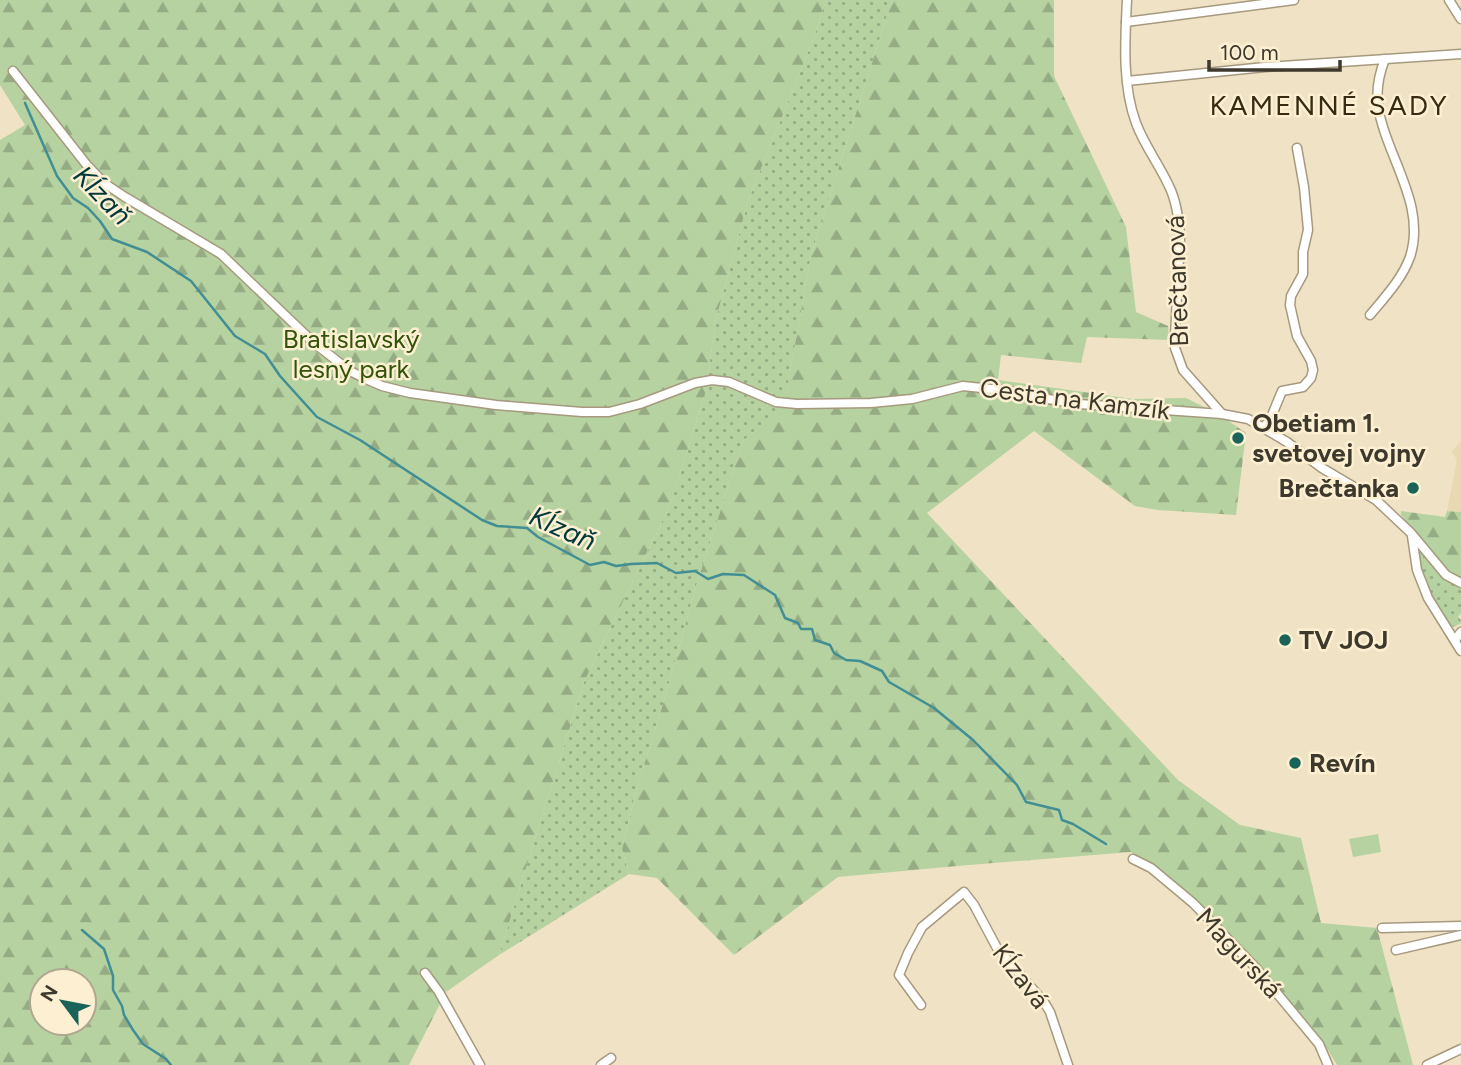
<svg xmlns="http://www.w3.org/2000/svg" width="1461" height="1065" font-family="Figtree,sans-serif">
	<defs>
		<pattern id="grass-dots" width="8" height="8" patternUnits="userSpaceOnUse" patternTransform="scale(1.75)"><rect width="8" height="8" fill="#b5d2a0"/><path d="M2 2h.1M6 6h.1" fill="none" stroke="#95ab83" stroke-width="1.8" stroke-linecap="round"/></pattern>
		<pattern id="forest-firs" width="22" height="20" patternUnits="userSpaceOnUse" patternTransform="scale(1.75)"><rect width="22" height="20" fill="#b5d2a0"/><path d="M5 1l3.5 6h-7zM16 11l3.5 6h-7z" fill="#95ab83"/></pattern>
	</defs>
	<rect width="100%" height="100%" fill="#f0e2c5"/>
	<!-- built -->
	<polygon fill="#e9d8b4" points="1461,441 1461,512 1447,511 1457,460 1452,451"/>
	<!-- grass -->
	<g fill="url(#grass-dots)">
		<polygon points="826,0 892,0 811,255 784,407 743,441 697,583 662,707 636,791 622,849 629,874 499,955 584,682 670,505 705,394 716,319 748,201 813,40"/>
		<path d="M1414 543C1429 562 1439 577 1461 588V613L1458 617 1461 620V623L1454 627C1430 611 1421 569 1414 543Z"/>
	</g>
	<!-- forest -->
	<g fill="url(#forest-firs)" fill-rule="evenodd">
		<path d="M0 0H826L813 40 748 201 716 319 705 394 670 505 584 682 499 955 446 992 409 1065H0V140L25 125 0 85ZM42 981H84V1023H42Z"/>
		<polygon points="892,0 1054,0 1054,76 1126,227 1136,312 1168,326 1169,340 1087,337 1081,363 1001,355 998,380 1133,399 1186,398 1220,415 1246,433 1236,515 1158,510 1135,506 1034,431 927,513 1178,780 1240,825 1301,838 1321,923 1377,928 1413,1065 1337,1065 1320,1037 1193,901 1131,852 957,866 838,877 734,955 657,878 629,874 622,849 636,791 662,707 697,583 743,441 784,406 811,255"/>
		<path d="M1401 511 1445 517 1447 511 1461 512V578C1440 569 1416 533 1401 515Z"/>
	</g>
	<!-- garden -->
	<polygon fill="#b5d2a0" points="1378,834 1381,852 1353,857 1349,839"/>
	<g fill="none" stroke-linecap="round" stroke-linejoin="round">
		<!-- stream -->
		<g stroke="#418e94" stroke-width="2.5">
			<polyline points="25,103 57,176 73,198 88,208 100,221 112,239 147,252 191,281 235,336 265,354 280,376 317,417 360,440 482,520 497,526 527,528 538,537 590,565 604,562 616,566 631,564 657,563 676,573 695,571 708,579 723,574 744,575 775,595 785,618 798,623 801,629 812,629 815,640 830,645 834,653 846,660 860,661 882,671 889,682 934,708 973,740 1017,785 1026,802 1059,810 1062,820 1073,824 1106,844"/>
			<polyline points="82,930 104,949 113,976 113,990 122,1006 124,1015 133,1030 143,1044 166,1059 171,1065"/>
		</g>
		<!-- street casing -->
		<g stroke="#a6997e" stroke-width="11">
			<g id="street">
				<path d="M1127 0C1125 40 1122 85 1136 123 1144 145 1159 164 1169 186 1177 202 1179 220 1180 238L1175 336V348L1183 370 1222 414"/>
				<polyline points="1449,0 1461,19"/>
				<polyline points="1126,22 1294,0"/>
				<polyline points="13,71 86,164 104,183 125,197 221,254 314,343 350,371 366,379 382,386 410,393 496,405 582,412 609,412 640,404 695,383 712,380 729,382 776,402 797,404 871,403 912,399 963,386 1010,391 1042,398 1079,404 1222,414 1248,419 1287,442 1322,468 1376,500 1411,533 1446,575 1461,583"/>
				<polyline points="1127,81 1265,67 1461,54"/>
				<path d="M1370 315C1385 297 1402 279 1410 257 1427 204 1386 157 1378 106 1376 89 1379 74 1385 59"/>
				<polyline points="1263,428 1270,420 1282,391 1303,387 1311,378 1313,370 1311,361 1297,336 1290,305 1291,296 1303,274 1303,252 1308,230 1304,187 1297,148"/>
				<polyline points="1412,536 1417,570 1428,598 1461,651"/>
				<polyline points="1455,640 1461,632"/>
				<polyline points="1133,859 1151,868 1193,903 1256,968 1319,1044 1328,1065"/>
				<polyline points="1382,928 1461,926"/>
				<polyline points="1396,950 1461,935"/>
				<polyline points="425,973 439,992 480,1065"/>
				<polyline points="921,1005 899,975 908,953 922,927 964,892 974,905 997,948 1044,1002 1050,1012 1068,1065"/>
				<polyline points="601,1065 611,1058"/>
				<polyline points="1427,1065 1461,1049"/>
			</g>
		</g>
		<!-- street -->
		<use href="#street" stroke="#fff" stroke-width="8"/>
	</g>
	<!-- markers -->
	<g fill="#196358" stroke="#fdf0d2" stroke-width="2.5">
		<circle cx="1238" cy="438" r="7"/>
		<circle cx="1413" cy="488" r="7"/>
		<circle cx="1285" cy="640" r="7"/>
		<circle cx="1295" cy="763" r="7"/>
	</g>
	<g text-anchor="middle" dominant-baseline="central" stroke-width="5" stroke-linejoin="round" paint-order="stroke">
		<!-- street labels -->
		<g font-size="26" fill="#3e392d" stroke="#fdf0d2">
			<text transform="translate(1177 281) rotate(-92)">Brečtanová</text>
			<text transform="translate(1075 399) rotate(7)">Cesta na Kamzík</text>
			<text transform="translate(1239 953) rotate(47)">Magurská</text>
			<text transform="translate(1021 976) rotate(52)">Kĺzavá</text>
		</g>
		<!-- park labels -->
		<g font-size="26" fill="#32530a" stroke="#fdf0d2">
			<text x="351" y="339">Bratislavský<tspan x="351" dy="30">lesný park</tspan></text>
		</g>
		<!-- poi labels -->
		<g font-size="26" font-weight="bold" fill="#3e392d" stroke="#fdf0d2" text-anchor="start">
			<text x="1252" y="423">Obetiam 1.<tspan x="1252" dy="30">svetovej vojny</tspan></text>
			<text x="1399" y="488" text-anchor="end">Brečtanka</text>
			<text x="1299" y="640">TV JOJ</text>
			<text x="1309" y="763">Revín</text>
		</g>
		<!-- neighbourhood labels -->
		<g font-size="28" letter-spacing="2" fill="#362b13" stroke="#fdf0d2">
			<text x="1329" y="105">KAMENNÉ SADY</text>
		</g>
		<!-- water labels -->
		<g font-size="28" font-style="italic" fill="#01383e" stroke="#fdf0d2">
			<text transform="translate(103 195) rotate(46)">Kĺzaň</text>
			<text transform="translate(563 528) rotate(24)">Kĺzaň</text>
		</g>
	</g>
	<!-- north arrow -->
	<g transform="translate(63 1002) rotate(302)"><circle r="33" fill="#fdf0d2" stroke="#b1a790" stroke-width="2"/>
	<path d="M0-5L12 26L0 18L-12 26Z" fill="#196358"/>
	<text y="-10" font-size="19" font-weight="bold" text-anchor="middle" fill="#3e392d">N</text>
	</g>
	<!-- scale -->
	<path d="M1209 60v10h131v-10" fill="none" stroke="#3e392d" stroke-width="3.5"/>
	<text x="1220" y="60" font-size="21" fill="#3e392d" stroke="#fdf0d2" stroke-width="5" paint-order="stroke">100 m</text>
</svg>
